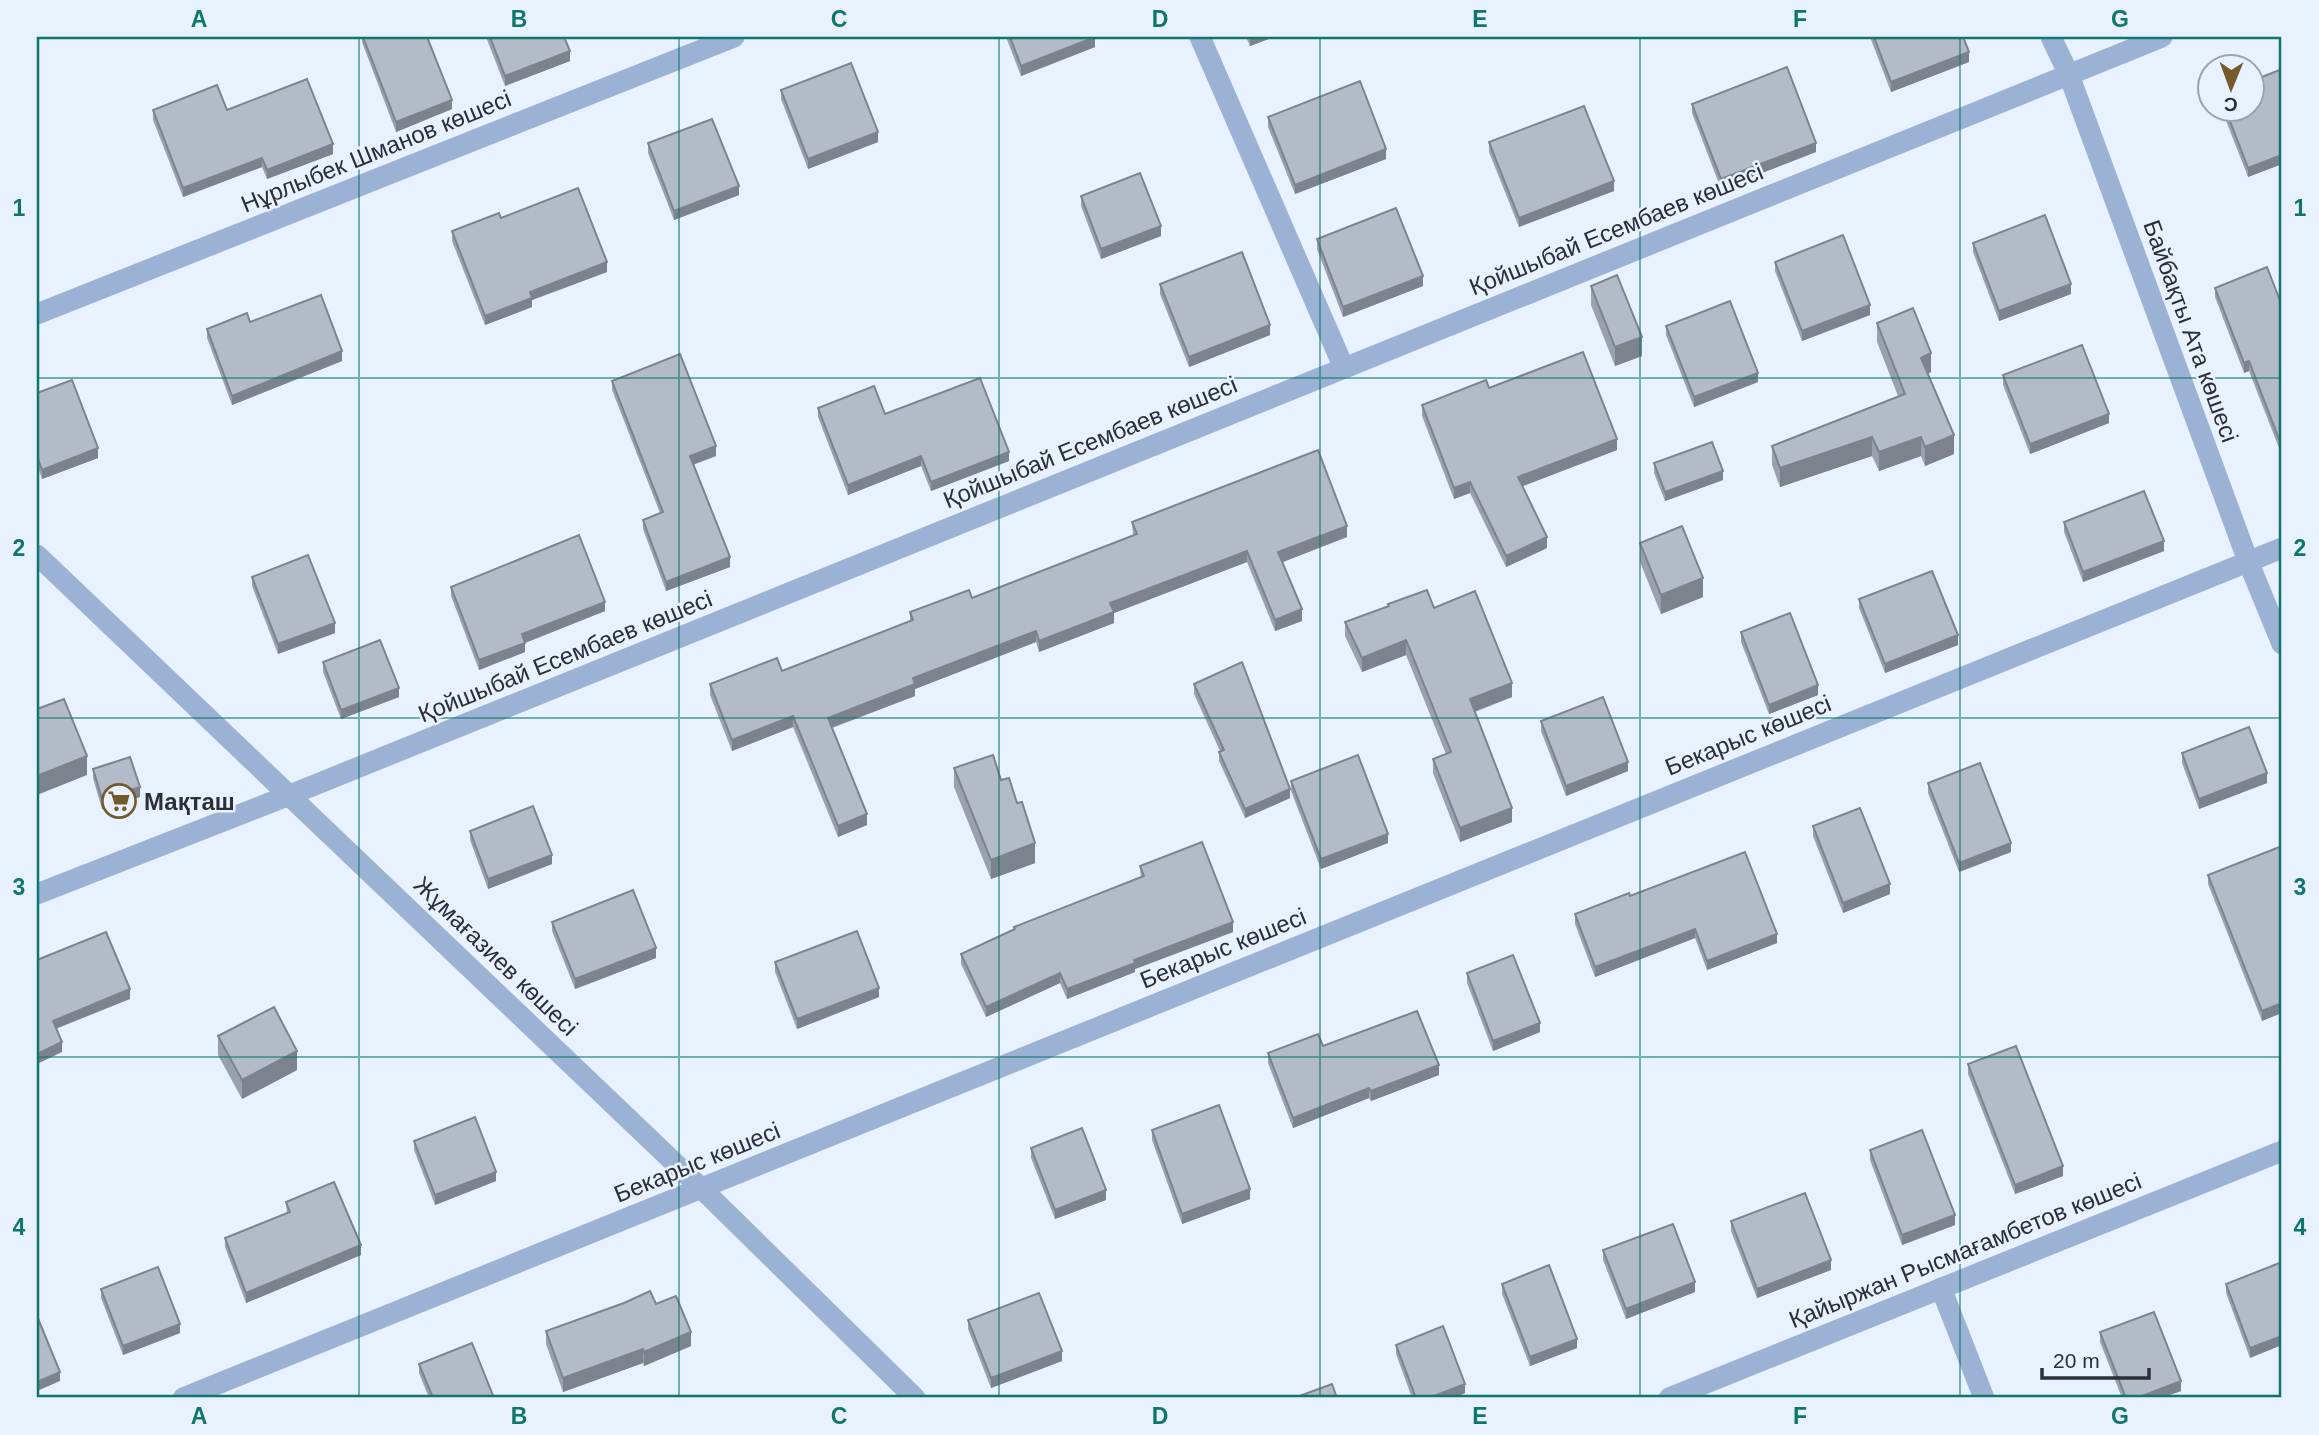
<svg xmlns="http://www.w3.org/2000/svg" width="2319" height="1435" font-family="Helvetica,sans-serif">
	<rect width="100%" height="100%" fill="#e8f1ff"/>
	<g fill="none" stroke-linecap="round" stroke-linejoin="round">
		<!-- street -->
		<g stroke="#9cb2d4" stroke-width="21">
			<polyline points="1200,37 1344,368"/>
			<polyline points="2051,37 2069,75 2248,561 2282,644"/>
			<polyline points="37,314 734,37"/>
			<polyline points="37,555 701,1188 915,1398"/>
			<polyline points="37,894 290,795 2162,37"/>
			<polyline points="1941,1288 1984,1398"/>
			<polyline points="183,1398 2282,548"/>
			<polyline points="1669,1398 2282,1151"/>
		</g>
	</g>
	<!-- wall -->
	<g fill="#9aa1ad">
		<polygon points="362,37 427,37 452,109 396,132 362,42"/>
		<polygon points="486,37 564,37 570,61 505,86"/>
		<polygon points="1006,37 1095,37 1095,47 1021,76"/>
		<polygon points="1246,37 1274,37 1250,46"/>
		<polygon points="1870,37 1963,37 1969,62 1891,92"/>
		<polygon points="2282,69 2282,164 2248,177 2221,108 2252,108"/>
		<polygon points="781,90 878,142 808,169 781,99"/>
		<polygon points="1692,104 1816,152 1721,189 1692,113"/>
		<polygon points="153,110 227,110 333,154 267,179 262,167 183,197 153,120"/>
		<polygon points="1268,117 1386,159 1295,194 1268,127"/>
		<polygon points="1489,142 1614,191 1519,227 1489,152"/>
		<polygon points="648,143 739,195 674,220 648,153"/>
		<polygon points="1081,196 1161,236 1101,259 1081,206"/>
		<polygon points="501,218 607,272 532,300 532,307 485,325 452,241 452,231"/>
		<polygon points="1317,239 1423,286 1343,317 1317,249"/>
		<polygon points="1973,243 2071,294 1999,321 1973,252"/>
		<polygon points="1775,262 1870,315 1802,341 1775,271"/>
		<polygon points="1160,284 1270,335 1189,367 1160,294"/>
		<polygon points="1591,286 1642,356 1615,366 1591,305"/>
		<polygon points="2215,288 2282,306 2279,448 2249,371 2244,373 2215,297"/>
		<polygon points="250,322 342,361 232,405 207,338 207,329"/>
		<polygon points="1877,323 1931,372 1927,374 1954,454 1925,466 1921,456 1879,471 1872,456 1780,487 1772,465 1772,446 1898,396 1877,342"/>
		<polygon points="1666,326 1758,382 1694,407 1666,335"/>
		<polygon points="2003,375 2109,423 2030,454 2003,385"/>
		<polygon points="612,381 716,456 694,464 730,567 666,591 643,529 643,520 660,513 612,390"/>
		<polygon points="1489,388 1617,450 1522,486 1547,548 1506,567 1470,493 1454,499 1422,416 1422,405"/>
		<polygon points="37,393 98,458 42,479 37,465"/>
		<polygon points="818,408 885,414 1009,461 931,491 921,466 848,495 818,417"/>
		<polygon points="1654,463 1723,480 1665,501 1654,473"/>
		<polygon points="1132,522 1347,537 1282,562 1302,621 1275,631 1247,562 1114,613 1114,623 1039,652 1036,642 915,689 915,696 832,728 867,825 838,837 793,727 732,751 710,695 710,684 782,671 910,622 910,612 972,598 1133,535"/>
		<polygon points="2064,522 2164,551 2083,582 2064,532"/>
		<polygon points="1640,543 1703,597 1661,614 1640,562"/>
		<polygon points="252,577 335,633 278,654 252,586"/>
		<polygon points="451,587 605,611 525,643 525,652 479,670 451,596"/>
		<polygon points="1859,599 1958,645 1885,673 1859,608"/>
		<polygon points="1388,604 1434,608 1512,697 1475,712 1512,822 1460,842 1433,773 1433,759 1446,754 1406,655 1362,672 1345,636 1345,622 1388,607"/>
		<polygon points="1741,632 1818,695 1769,714 1741,642"/>
		<polygon points="323,662 399,697 341,719 323,672"/>
		<polygon points="1194,684 1290,798 1245,818 1219,761 1219,752 1220,751 1194,694"/>
		<polygon points="1541,721 1628,771 1566,796 1541,731"/>
		<polygon points="2182,753 2267,783 2199,809 2182,763"/>
		<polygon points="954,768 1001,780 1035,863 991,879 954,787"/>
		<polygon points="93,769 140,797 102,809 93,778"/>
		<polygon points="1291,781 1388,843 1321,869 1291,791"/>
		<polygon points="1928,783 2011,852 1959,872 1928,793"/>
		<polygon points="1813,826 1890,894 1843,913 1813,836"/>
		<polygon points="470,831 552,864 488,889 470,840"/>
		<polygon points="2282,846 2262,1021 2208,884 2208,875"/>
		<polygon points="1140,866 1233,932 1135,969 1135,972 1067,999 1060,983 986,1017 961,964 961,954 1014,929 1014,927 1141,878"/>
		<polygon points="1630,896 1777,943 1707,970 1695,938 1595,977 1575,924 1575,914"/>
		<polygon points="552,922 656,958 575,989 552,931"/>
		<polygon points="775,962 879,997 797,1029 775,972"/>
		<polygon points="1467,973 1540,1032 1493,1051 1467,983"/>
		<polygon points="218,1036 297,1070 242,1099 218,1055"/>
		<polygon points="1323,1046 1439,1075 1371,1101 1369,1098 1293,1128 1268,1063 1268,1053"/>
		<polygon points="1968,1064 2063,1176 2015,1194 1968,1074"/>
		<polygon points="1152,1130 1250,1199 1182,1224 1152,1140"/>
		<polygon points="414,1141 496,1181 435,1205 414,1150"/>
		<polygon points="1031,1148 1106,1200 1055,1219 1031,1158"/>
		<polygon points="1870,1150 1955,1225 1902,1245 1870,1160"/>
		<polygon points="286,1202 361,1255 246,1303 225,1247 225,1238 287,1214"/>
		<polygon points="1731,1221 1831,1270 1757,1298 1731,1231"/>
		<polygon points="1603,1250 1695,1292 1626,1319 1603,1260"/>
		<polygon points="2282,1262 2250,1358 2226,1293 2226,1284"/>
		<polygon points="1502,1284 1577,1348 1530,1366 1502,1294"/>
		<polygon points="101,1289 180,1333 123,1355 101,1298"/>
		<polygon points="656,1304 691,1346 644,1366 643,1363 563,1392 546,1344 546,1331"/>
		<polygon points="968,1320 1062,1361 991,1388 968,1329"/>
		<polygon points="2100,1332 2181,1391 2161,1398 2122,1398 2100,1342"/>
		<polygon points="1396,1345 1465,1393 1453,1398 1412,1398 1396,1354"/>
		<polygon points="419,1364 494,1398 429,1398 419,1373"/>
	</g>
	<!-- shaded-wall -->
	<g fill="#7d838d">
		<polygon points="1095,37 1095,47 1021,76 1021,66"/>
		<polygon points="1250,37 1274,37 1250,46"/>
		<polygon points="570,51 570,61 505,86 505,76"/>
		<polygon points="1969,52 1969,62 1891,92 1891,82"/>
		<polygon points="452,100 452,109 396,132 396,122"/>
		<polygon points="878,132 878,142 808,169 808,159"/>
		<polygon points="1816,143 1816,152 1721,189 1721,179"/>
		<polygon points="333,144 333,154 267,179 267,170"/>
		<polygon points="1386,149 1386,159 1295,194 1295,185"/>
		<polygon points="2282,155 2282,164 2248,177 2248,168"/>
		<polygon points="262,158 262,167 183,197 183,188"/>
		<polygon points="1614,181 1614,191 1519,227 1519,218"/>
		<polygon points="739,186 739,195 674,220 674,211"/>
		<polygon points="1161,226 1161,236 1101,259 1101,249"/>
		<polygon points="607,262 607,272 532,300 532,307 485,325 485,316 530,292"/>
		<polygon points="1423,276 1423,286 1343,317 1343,307"/>
		<polygon points="2071,284 2071,294 1999,321 1999,311"/>
		<polygon points="1870,305 1870,315 1802,341 1802,331"/>
		<polygon points="1270,325 1270,335 1189,367 1189,357"/>
		<polygon points="1642,337 1642,356 1615,366 1615,347"/>
		<polygon points="342,351 342,361 232,405 232,396"/>
		<polygon points="1931,353 1931,372 1921,377 1921,358"/>
		<polygon points="2249,361 2249,371 2244,373 2244,363"/>
		<polygon points="1758,373 1758,382 1694,407 1694,397"/>
		<polygon points="2109,414 2109,423 2030,454 2030,444"/>
		<polygon points="1954,435 1954,454 1925,466 1925,447"/>
		<polygon points="1872,437 1872,456 1780,487 1780,468"/>
		<polygon points="1921,437 1921,456 1879,471 1879,452"/>
		<polygon points="2282,438 2282,447 2279,448 2279,439"/>
		<polygon points="1617,439 1617,450 1518,488 1518,477"/>
		<polygon points="716,446 716,456 690,466 690,456"/>
		<polygon points="98,448 98,458 42,479 42,470"/>
		<polygon points="1009,452 1009,461 931,491 931,482"/>
		<polygon points="921,456 921,466 848,495 848,485"/>
		<polygon points="1723,471 1723,480 1665,501 1665,492"/>
		<polygon points="1470,482 1470,493 1454,499 1454,488"/>
		<polygon points="1347,526 1347,537 1278,564 1278,552"/>
		<polygon points="1547,537 1547,548 1506,567 1506,556"/>
		<polygon points="2164,541 2164,551 2083,582 2083,572"/>
		<polygon points="1247,551 1247,562 1114,613 1114,623 1039,652 1039,641 1110,603"/>
		<polygon points="730,557 730,567 666,591 666,582"/>
		<polygon points="1703,578 1703,597 1661,614 1661,595"/>
		<polygon points="605,602 605,611 522,644 522,634"/>
		<polygon points="1302,609 1302,621 1275,631 1275,620"/>
		<polygon points="335,623 335,633 278,654 278,644"/>
		<polygon points="1036,631 1036,642 915,689 915,696 828,729 828,718 913,678"/>
		<polygon points="1958,635 1958,645 1885,673 1885,664"/>
		<polygon points="1406,640 1406,655 1362,672 1362,658"/>
		<polygon points="525,643 525,652 479,670 479,660"/>
		<polygon points="1512,683 1512,697 1470,713 1470,699"/>
		<polygon points="1818,685 1818,695 1769,714 1769,705"/>
		<polygon points="399,688 399,697 341,719 341,710"/>
		<polygon points="793,716 793,727 732,751 732,740"/>
		<polygon points="87,756 87,775 37,795 37,776"/>
		<polygon points="1628,762 1628,771 1566,796 1566,786"/>
		<polygon points="2267,773 2267,783 2199,809 2199,799"/>
		<polygon points="140,787 140,797 102,809 102,799"/>
		<polygon points="1290,789 1290,798 1245,818 1245,809"/>
		<polygon points="1512,808 1512,822 1460,842 1460,828"/>
		<polygon points="867,814 867,825 838,837 838,826"/>
		<polygon points="1388,834 1388,843 1321,869 1321,859"/>
		<polygon points="1035,843 1035,863 991,879 991,860"/>
		<polygon points="2011,843 2011,852 1959,872 1959,863"/>
		<polygon points="552,855 552,864 488,889 488,879"/>
		<polygon points="1890,884 1890,894 1843,913 1843,903"/>
		<polygon points="1233,922 1233,932 1135,969 1135,972 1067,999 1067,989 1134,960"/>
		<polygon points="1695,929 1695,938 1595,977 1595,967"/>
		<polygon points="1777,934 1777,943 1707,970 1707,961"/>
		<polygon points="656,948 656,958 575,989 575,979"/>
		<polygon points="1060,973 1060,983 986,1017 986,1007"/>
		<polygon points="879,988 879,997 797,1029 797,1019"/>
		<polygon points="130,989 130,999 53,1030 53,1021"/>
		<polygon points="2282,1003 2282,1013 2262,1021 2262,1011"/>
		<polygon points="1540,1023 1540,1032 1493,1051 1493,1041"/>
		<polygon points="62,1042 62,1052 37,1064 37,1054"/>
		<polygon points="297,1051 297,1070 242,1099 242,1080"/>
		<polygon points="1439,1065 1439,1075 1371,1101 1371,1091"/>
		<polygon points="1369,1088 1369,1098 1293,1128 1293,1118"/>
		<polygon points="2063,1166 2063,1176 2015,1194 2015,1185"/>
		<polygon points="496,1172 496,1181 435,1205 435,1195"/>
		<polygon points="1250,1189 1250,1199 1182,1224 1182,1214"/>
		<polygon points="1106,1190 1106,1200 1055,1219 1055,1210"/>
		<polygon points="1955,1215 1955,1225 1902,1245 1902,1235"/>
		<polygon points="361,1245 361,1255 246,1303 246,1293"/>
		<polygon points="1831,1260 1831,1270 1757,1298 1757,1289"/>
		<polygon points="1695,1282 1695,1292 1626,1319 1626,1309"/>
		<polygon points="180,1324 180,1333 123,1355 123,1346"/>
		<polygon points="691,1332 691,1346 644,1366 644,1352"/>
		<polygon points="2282,1336 2282,1345 2250,1358 2250,1348"/>
		<polygon points="1577,1339 1577,1348 1530,1366 1530,1357"/>
		<polygon points="643,1349 643,1363 563,1392 563,1378"/>
		<polygon points="1062,1351 1062,1361 991,1388 991,1378"/>
		<polygon points="60,1372 60,1381 37,1391 37,1382"/>
		<polygon points="2181,1381 2181,1391 2161,1398 2137,1398"/>
		<polygon points="1465,1384 1465,1393 1453,1398 1429,1398"/>
	</g>
	<!-- building -->
	<g fill="#b3bbc9" stroke="#7d838d" stroke-width="2">
		<polygon points="363,37 427,37 452,100 396,122"/>
		<polygon points="490,37 564,37 570,51 505,76"/>
		<polygon points="1010,37 1095,37 1021,66"/>
		<polygon points="1874,37 1963,37 1969,52 1891,82"/>
		<polygon points="851,63 878,132 808,159 781,90"/>
		<polygon points="1787,67 1816,143 1721,179 1692,104"/>
		<polygon points="2282,69 2282,155 2248,168 2225,108 2252,108 2252,81"/>
		<polygon points="307,79 333,144 267,170 262,158 183,188 153,110 217,85 227,110"/>
		<polygon points="1360,81 1386,149 1295,185 1268,117"/>
		<polygon points="1584,106 1614,181 1519,218 1489,142"/>
		<polygon points="712,119 739,186 674,211 648,143"/>
		<polygon points="1140,173 1161,226 1101,249 1081,196"/>
		<polygon points="578,188 607,262 530,292 532,298 485,316 452,231 499,213 501,218"/>
		<polygon points="1396,208 1423,276 1343,307 1317,239"/>
		<polygon points="2045,215 2071,284 1999,311 1973,243"/>
		<polygon points="1843,235 1870,305 1802,331 1775,262"/>
		<polygon points="1242,252 1270,325 1189,357 1160,284"/>
		<polygon points="2267,267 2282,306 2282,438 2279,439 2249,361 2244,363 2215,288"/>
		<polygon points="1617,275 1642,337 1615,347 1591,286"/>
		<polygon points="321,295 342,351 232,396 207,329 247,313 250,322"/>
		<polygon points="1730,301 1758,373 1694,397 1666,326"/>
		<polygon points="1913,308 1931,353 1921,358 1954,435 1925,447 1921,437 1879,452 1872,437 1780,468 1772,446 1905,394 1877,323"/>
		<polygon points="2082,345 2109,414 2030,444 2003,375"/>
		<polygon points="1583,352 1617,439 1518,477 1547,537 1506,556 1470,482 1454,488 1422,405 1486,380 1489,388"/>
		<polygon points="680,354 716,446 690,456 730,557 666,582 643,520 663,512 612,381"/>
		<polygon points="980,378 1009,452 931,482 921,456 848,485 818,408 874,386 885,414"/>
		<polygon points="72,380 98,448 42,470 37,456 37,393"/>
		<polygon points="1712,442 1723,471 1665,492 1654,463"/>
		<polygon points="1318,450 1347,526 1278,552 1302,609 1275,620 1247,551 1110,603 1114,612 1039,641 1036,631 913,678 915,684 828,718 867,814 838,826 793,716 732,740 710,684 777,658 782,671 913,620 910,612 969,590 972,598 1137,534 1132,522"/>
		<polygon points="2144,491 2164,541 2083,572 2064,522"/>
		<polygon points="1682,526 1703,578 1661,595 1640,543"/>
		<polygon points="579,535 605,602 522,634 525,643 479,660 451,587"/>
		<polygon points="308,555 335,623 278,644 252,577"/>
		<polygon points="1932,571 1958,635 1885,664 1859,599"/>
		<polygon points="1427,590 1434,608 1475,591 1512,683 1470,699 1512,808 1460,828 1433,759 1451,752 1406,640 1362,658 1345,622 1389,606 1388,604"/>
		<polygon points="1790,613 1818,685 1769,705 1741,632"/>
		<polygon points="380,640 399,688 341,710 323,662"/>
		<polygon points="1242,662 1290,789 1245,809 1219,752 1224,750 1194,684"/>
		<polygon points="1603,697 1628,762 1566,786 1541,721"/>
		<polygon points="64,699 87,756 37,776 37,709"/>
		<polygon points="2249,727 2267,773 2199,799 2182,753"/>
		<polygon points="993,755 1001,780 1009,778 1017,803 1022,802 1035,843 991,860 954,768"/>
		<polygon points="1358,755 1388,834 1321,859 1291,781"/>
		<polygon points="130,757 140,787 102,799 93,769"/>
		<polygon points="1980,763 2011,843 1959,863 1928,783"/>
		<polygon points="533,806 552,855 488,879 470,831"/>
		<polygon points="1860,808 1890,884 1843,903 1813,826"/>
		<polygon points="1202,842 1233,922 1134,960 1135,963 1067,989 1060,973 986,1007 961,954 1015,929 1014,927 1144,876 1140,866"/>
		<polygon points="2282,846 2282,1003 2262,1011 2208,875"/>
		<polygon points="1745,852 1777,934 1707,961 1695,929 1595,967 1575,914 1629,893 1630,896"/>
		<polygon points="633,890 656,948 575,979 552,922"/>
		<polygon points="857,931 879,988 797,1019 775,962"/>
		<polygon points="106,932 130,989 53,1021 62,1042 37,1054 37,960"/>
		<polygon points="1513,955 1540,1023 1493,1041 1467,973"/>
		<polygon points="274,1007 297,1051 242,1080 218,1036"/>
		<polygon points="1417,1011 1439,1065 1371,1091 1369,1088 1293,1118 1268,1053 1318,1034 1323,1046"/>
		<polygon points="2016,1046 2063,1166 2015,1185 1968,1064"/>
		<polygon points="1219,1105 1250,1189 1182,1214 1152,1130"/>
		<polygon points="475,1117 496,1172 435,1195 414,1141"/>
		<polygon points="1082,1128 1106,1190 1055,1210 1031,1148"/>
		<polygon points="1922,1130 1955,1215 1902,1235 1870,1150"/>
		<polygon points="334,1182 361,1245 246,1293 225,1238 290,1212 286,1202"/>
		<polygon points="1805,1193 1831,1260 1757,1289 1731,1221"/>
		<polygon points="1673,1224 1695,1282 1626,1309 1603,1250"/>
		<polygon points="2282,1262 2282,1336 2250,1348 2226,1284"/>
		<polygon points="1549,1265 1577,1339 1530,1357 1502,1284"/>
		<polygon points="158,1267 180,1324 123,1346 101,1289"/>
		<polygon points="650,1291 656,1304 676,1296 691,1332 644,1352 643,1349 563,1378 546,1331 624,1303"/>
		<polygon points="1039,1293 1062,1351 991,1378 968,1320"/>
		<polygon points="2154,1312 2181,1381 2137,1398 2126,1398 2100,1332"/>
		<polygon points="37,1316 60,1372 37,1382"/>
		<polygon points="1443,1326 1465,1384 1429,1398 1416,1398 1396,1345"/>
		<polygon points="472,1343 494,1398 433,1398 419,1364"/>
		<polygon points="1332,1384 1337,1398 1294,1398"/>
	</g>
	<!-- grid -->
	<path fill="none" stroke="#0f766e" stroke-width="2" stroke-opacity="0.55" d="M359 37V1398M679 37V1398M999 37V1398M1320 37V1398M1640 37V1398M1960 37V1398M37 378H2282M37 718H2282M37 1057H2282"/>
	<!-- icons -->
	<defs>
		<g id="supermarket-ring" transform="scale(1.75)"><circle r="9.5" fill="#e8f1ff" stroke="#745b2c" stroke-width="1.5"/><path d="M-6-5.5h2.5l.6 2H6L4.5 2H-2.5L-4.4-4H-6ZM-1.5 3.2a1.3 1.3 0 1 0 .1 0ZM3 3.2a1.3 1.3 0 1 0 .1 0Z" fill="#745b2c"/></g>
	</defs>
	<g fill-rule="evenodd">
		<use href="#supermarket-ring" x="119" y="801"/>
	</g>
	<g text-anchor="middle" dominant-baseline="central" stroke-width="5" stroke-linejoin="round" paint-order="stroke">
		<!-- street labels -->
		<g font-size="24" fill="#2c2f34" stroke="#e8f1ff">
			<text transform="translate(376 151) rotate(-22)">Нұрлыбек Шманов көшесі</text>
			<text transform="translate(1616 229) rotate(-22)">Қойшыбай Есембаев көшесі</text>
			<text transform="translate(2191 331) rotate(70)">Байбақты Ата көшесі</text>
			<text transform="translate(1090 442) rotate(-22)">Қойшыбай Есембаев көшесі</text>
			<text transform="translate(565 656) rotate(-22)">Қойшыбай Есембаев көшесі</text>
			<text transform="translate(1748 735) rotate(-22)">Бекарыс көшесі</text>
			<text transform="translate(1223 948) rotate(-22)">Бекарыс көшесі</text>
			<text transform="translate(496 956) rotate(44)">Жұмағазиев көшесі</text>
			<text transform="translate(697 1162) rotate(-22)">Бекарыс көшесі</text>
			<text transform="translate(1965 1250) rotate(-22)">Қайыржан Рысмағамбетов көшесі</text>
		</g>
		<!-- poi labels -->
		<g font-size="24" font-weight="bold" fill="#2c2f34" stroke="#e8f1ff" text-anchor="start">
			<text x="144" y="801">Мақташ</text>
		</g>
	</g>
	<!-- border -->
	<rect width="2319" height="1435" fill="none" stroke="#e8f1ff" stroke-width="77"/>
	<!-- north arrow -->
	<g transform="translate(2231 88) rotate(181)"><circle r="33" fill="#e8f1ff" stroke="#9da3ae" stroke-width="2"/>
	<path d="M0-5L12 26L0 18L-12 26Z" fill="#745b2c"/>
	<text y="-10" font-size="19" font-weight="bold" text-anchor="middle" fill="#2c2f34">С</text>
	</g>
	<!-- scale -->
	<path d="M2042 1368v10h107v-10" fill="none" stroke="#2c2f34" stroke-width="3.5"/>
	<text x="2053" y="1368" font-size="21" fill="#2c2f34" stroke="#e8f1ff" stroke-width="5" paint-order="stroke">20 m</text>
	<rect x="38" y="38" width="2242" height="1358" fill="none" stroke="#0f766e" stroke-width="2.5"/>
	<g font-size="23" text-anchor="middle" font-weight="bold" fill="#0f766e">
		<text x="199" y="27">A</text>
		<text x="519" y="27">B</text>
		<text x="839" y="27">C</text>
		<text x="1160" y="27">D</text>
		<text x="1480" y="27">E</text>
		<text x="1800" y="27">F</text>
		<text x="2120" y="27">G</text>
		<text x="19" y="216">1</text>
		<text x="2300" y="216">1</text>
		<text x="19" y="556">2</text>
		<text x="2300" y="556">2</text>
		<text x="19" y="895">3</text>
		<text x="2300" y="895">3</text>
		<text x="19" y="1235">4</text>
		<text x="2300" y="1235">4</text>
		<text x="199" y="1424">A</text>
		<text x="519" y="1424">B</text>
		<text x="839" y="1424">C</text>
		<text x="1160" y="1424">D</text>
		<text x="1480" y="1424">E</text>
		<text x="1800" y="1424">F</text>
		<text x="2120" y="1424">G</text>
	</g>
</svg>
